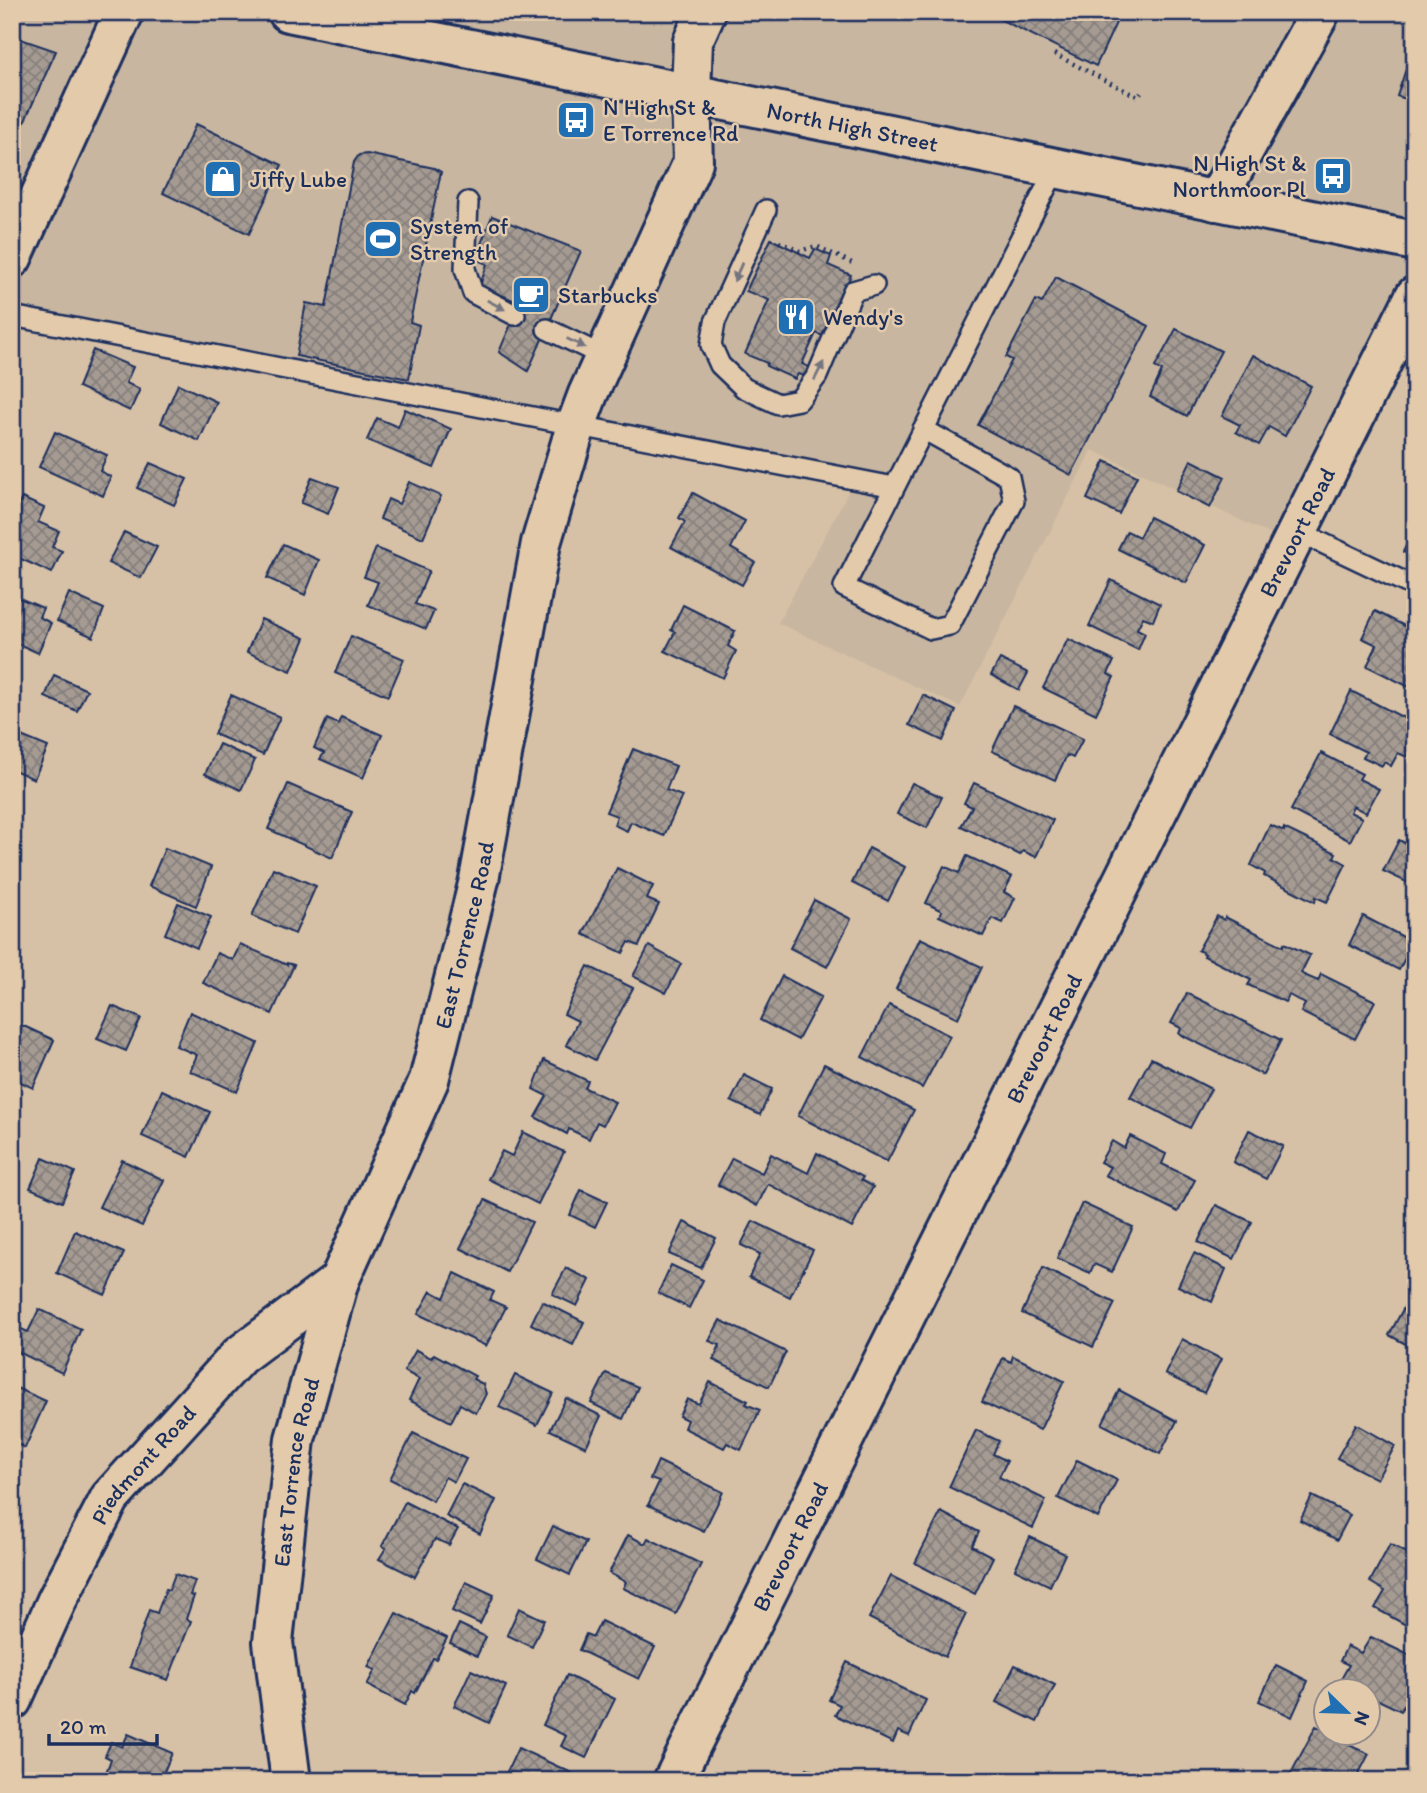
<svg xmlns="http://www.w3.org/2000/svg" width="1427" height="1793" font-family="Itim,sans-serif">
	<defs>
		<pattern id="building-cross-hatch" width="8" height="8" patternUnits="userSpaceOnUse" patternTransform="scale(1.75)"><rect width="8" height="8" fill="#a59b93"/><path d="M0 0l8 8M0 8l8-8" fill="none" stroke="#867f7b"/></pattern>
	</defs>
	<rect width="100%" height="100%" fill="#d7c1a6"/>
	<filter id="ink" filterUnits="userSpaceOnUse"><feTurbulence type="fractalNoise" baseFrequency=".0143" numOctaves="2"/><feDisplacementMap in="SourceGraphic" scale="14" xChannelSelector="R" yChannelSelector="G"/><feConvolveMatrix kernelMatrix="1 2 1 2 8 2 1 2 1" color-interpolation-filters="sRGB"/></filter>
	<g filter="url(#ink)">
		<!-- built -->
		<polygon fill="#c8b6a0" points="12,12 1415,12 1415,304 1299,548 1092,450 960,707 778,623 853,483 12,314"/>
		<!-- building -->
		<g fill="url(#building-cross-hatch)" stroke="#1b2f5e" stroke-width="2">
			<polygon points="985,12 1121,12 1096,66"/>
			<polygon points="12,36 56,51 15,143 12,142"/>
			<polygon points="1410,57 1415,59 1415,102 1397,96"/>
			<polygon points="196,124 282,165 249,234 163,193"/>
			<polygon points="367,154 434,168 441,172 410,322 419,325 409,379 296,356 306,303 326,307 354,162 359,155"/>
			<polygon points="492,216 581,251 528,371 499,352 520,303 480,286 487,264 475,259"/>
			<polygon points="771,239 810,258 815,249 831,256 828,265 851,275 823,336 816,333 802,364 809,367 804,376 798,374 795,379 766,366 767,363 745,354 769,300 746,291"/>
			<polygon points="1056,277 1149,326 1071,475 978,425 1012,360 1006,357 1036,300 1042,303"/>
			<polygon points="1176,329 1221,351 1187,416 1150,397 1162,371 1155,367"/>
			<polygon points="93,350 133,367 126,383 140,389 130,411 78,387"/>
			<polygon points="1253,355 1311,386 1285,436 1269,427 1259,445 1236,432 1240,425 1222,416"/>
			<polygon points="178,384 217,402 199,441 161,423"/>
			<polygon points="405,409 451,429 434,468 367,440 377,418 398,427"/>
			<polygon points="55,432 107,455 100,471 111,477 103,496 39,467"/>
			<polygon points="1191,460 1225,477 1210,508 1176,491"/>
			<polygon points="1105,461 1137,476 1119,514 1087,499"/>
			<polygon points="150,463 187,479 174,505 137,488"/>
			<polygon points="312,477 339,487 328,514 301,503"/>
			<polygon points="409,482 441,496 423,538 380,519 388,499 399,504"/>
			<polygon points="693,493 745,521 731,548 755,562 742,585 671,547 685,522 679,518"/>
			<polygon points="22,498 44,508 38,522 59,531 52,547 62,551 52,573 12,555 12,528 17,519 12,517"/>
			<polygon points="1149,517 1205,545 1186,583 1118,549 1127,531 1139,537"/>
			<polygon points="1415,527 1415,557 1403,552"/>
			<polygon points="124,532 157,547 141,578 108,563"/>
			<polygon points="283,544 319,560 305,595 267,578"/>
			<polygon points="376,548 429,571 415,604 434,611 426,629 368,605 378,582 364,577"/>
			<polygon points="1111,580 1160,604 1153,621 1143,617 1137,629 1145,633 1138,650 1089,626"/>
			<polygon points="69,593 104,609 93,637 57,621"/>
			<polygon points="12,595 43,608 39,617 51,623 38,653 12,641"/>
			<polygon points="683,605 735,631 728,646 736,651 723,678 665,651 675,632 671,630"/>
			<polygon points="1375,611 1415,631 1415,685 1413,689 1367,666 1377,645 1362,638"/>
			<polygon points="261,619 305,638 291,671 247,652"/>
			<polygon points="351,636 404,659 388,696 335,673"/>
			<polygon points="1068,639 1114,661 1108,674 1114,677 1096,714 1043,688"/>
			<polygon points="1000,659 1028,673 1019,690 991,675"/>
			<polygon points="54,675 87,690 77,711 45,697"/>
			<polygon points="1351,691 1412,722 1408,730 1415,734 1415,742 1407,757 1398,753 1391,766 1384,762 1382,766 1363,757 1366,752 1330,734"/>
			<polygon points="231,695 280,717 263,755 214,734"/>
			<polygon points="923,695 956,711 943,741 909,725"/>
			<polygon points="1013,706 1083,739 1073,758 1067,755 1055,780 992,751"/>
			<polygon points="341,717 382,735 363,778 320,759 324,753 314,748 327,719 338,724"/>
			<polygon points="14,733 48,747 34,779 12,769 12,738"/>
			<polygon points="219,744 255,760 241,790 205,774"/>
			<polygon points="633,749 676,766 666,790 682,796 664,836 631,822 627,831 614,825 617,816 606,812"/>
			<polygon points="1321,753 1362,774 1359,779 1379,789 1366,813 1353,806 1350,812 1362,818 1350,841 1291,810"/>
			<polygon points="912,783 942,797 927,828 897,814"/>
			<polygon points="974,783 1053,820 1036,857 1023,851 1020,855 961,826 972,807 964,803"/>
			<polygon points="288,784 352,812 332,858 268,829"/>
			<polygon points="1270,825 1284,831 1284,828 1336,853 1334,857 1346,864 1327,902 1316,897 1315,902 1264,876 1265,873 1251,865"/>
			<polygon points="1399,840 1415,848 1415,886 1383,871"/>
			<polygon points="165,848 211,867 196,906 149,886"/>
			<polygon points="869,848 905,867 888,901 852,883"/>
			<polygon points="967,856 1012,877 1004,892 1015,898 1003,923 992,918 983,936 939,916 942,911 926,903 944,866 959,873"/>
			<polygon points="273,868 316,886 295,934 252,916"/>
			<polygon points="617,868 653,886 647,899 659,904 639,946 629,942 623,953 583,934"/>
			<polygon points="814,900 851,919 827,967 790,948"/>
			<polygon points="178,903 211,917 197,948 165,934"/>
			<polygon points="1217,916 1224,920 1225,917 1283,946 1284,943 1310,955 1301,973 1304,975 1318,981 1321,974 1375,1001 1355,1039 1301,1012 1305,1004 1289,995 1285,1002 1248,985 1251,980 1204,956 1205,954 1198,950"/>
			<polygon points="1363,916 1413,942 1399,970 1349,945"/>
			<polygon points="920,938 982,967 958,1018 896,989"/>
			<polygon points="240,944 287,965 287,963 294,965 272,1014 203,983 217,953 233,960"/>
			<polygon points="649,946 681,964 666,993 633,976"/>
			<polygon points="588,966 633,988 595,1060 566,1045 578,1021 564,1014"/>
			<polygon points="782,976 821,997 798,1040 760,1020"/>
			<polygon points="1187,993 1281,1040 1263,1075 1179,1034 1181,1028 1171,1023"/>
			<polygon points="889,1005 950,1036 922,1088 862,1057"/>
			<polygon points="112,1006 141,1018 126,1051 97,1039"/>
			<polygon points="190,1012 258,1043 237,1092 190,1071 197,1055 176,1046"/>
			<polygon points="15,1022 54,1040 33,1088 12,1078 12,1029"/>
			<polygon points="1151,1058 1211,1089 1190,1128 1130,1097"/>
			<polygon points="544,1060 588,1081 585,1088 615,1102 603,1125 597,1122 589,1139 569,1129 567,1134 535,1117 547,1096 533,1089"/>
			<polygon points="824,1064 914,1110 887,1162 798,1116"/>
			<polygon points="744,1075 772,1089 760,1115 731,1101"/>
			<polygon points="162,1090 210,1112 189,1157 142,1136"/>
			<polygon points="1249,1130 1283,1146 1266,1179 1233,1162"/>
			<polygon points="523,1132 564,1152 538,1204 488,1179 502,1151 512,1156"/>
			<polygon points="1130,1136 1166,1154 1162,1164 1195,1180 1178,1212 1105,1175 1110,1167 1100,1162 1112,1141 1124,1148"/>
			<polygon points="817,1153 863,1177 861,1180 873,1187 852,1228 768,1184 757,1206 718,1185 732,1158 762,1173 771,1154 808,1173"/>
			<polygon points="43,1158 75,1172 62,1202 30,1188"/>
			<polygon points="122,1160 164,1180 142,1226 99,1207"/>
			<polygon points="581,1190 607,1202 595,1227 570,1215"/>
			<polygon points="485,1200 532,1222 507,1272 460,1248"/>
			<polygon points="1082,1203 1133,1227 1112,1272 1094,1264 1090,1273 1057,1258"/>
			<polygon points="1216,1205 1252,1222 1234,1259 1198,1242"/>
			<polygon points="753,1221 813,1250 790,1297 749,1277 760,1254 741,1245"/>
			<polygon points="684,1222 716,1238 701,1268 669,1254"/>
			<polygon points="75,1231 124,1253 105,1295 57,1273"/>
			<polygon points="1194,1253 1226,1269 1212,1302 1178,1286"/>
			<polygon points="671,1265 703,1280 689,1308 658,1293"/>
			<polygon points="566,1268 590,1280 577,1306 552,1294"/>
			<polygon points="1043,1268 1115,1303 1093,1347 1022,1313"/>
			<polygon points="455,1273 494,1292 490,1300 506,1307 486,1346 418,1314 431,1291 444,1298"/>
			<polygon points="1408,1300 1415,1304 1415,1349 1389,1335"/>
			<polygon points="542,1301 584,1322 573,1345 531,1324"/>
			<polygon points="39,1309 81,1329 62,1373 14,1350 17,1345 12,1342 12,1337 17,1327 28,1332"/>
			<polygon points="720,1320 786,1352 769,1387 713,1360 720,1345 709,1341"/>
			<polygon points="1182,1339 1221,1359 1204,1393 1165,1374"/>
			<polygon points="416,1350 431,1358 434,1354 475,1376 473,1379 483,1384 486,1394 476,1413 460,1404 451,1422 409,1400 419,1379 404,1371"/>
			<polygon points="1013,1356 1064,1381 1040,1430 982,1402 1003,1358 1011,1362"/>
			<polygon points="606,1373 638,1387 623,1419 591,1403"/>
			<polygon points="515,1375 553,1393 537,1425 499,1407"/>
			<polygon points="710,1382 748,1401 746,1404 760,1410 741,1450 727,1443 724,1448 684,1428 687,1420 679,1416 687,1399 699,1404"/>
			<polygon points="12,1386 46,1401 25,1448 12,1442"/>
			<polygon points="1119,1390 1177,1421 1160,1454 1102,1424"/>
			<polygon points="566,1398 601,1416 586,1447 550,1430"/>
			<polygon points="1356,1424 1395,1446 1377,1479 1337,1458"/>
			<polygon points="976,1430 999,1441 993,1454 1007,1461 999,1477 1046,1500 1033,1528 949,1487"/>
			<polygon points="413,1433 466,1459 454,1482 445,1477 433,1501 390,1479"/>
			<polygon points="1077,1460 1117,1480 1098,1518 1058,1498"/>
			<polygon points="658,1461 723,1492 704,1531 648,1505 659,1482 650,1479"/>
			<polygon points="462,1484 496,1500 480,1534 446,1516"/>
			<polygon points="1312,1496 1350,1515 1337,1540 1300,1520"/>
			<polygon points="405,1502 458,1529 449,1545 435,1539 415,1577 379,1559 386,1548 382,1546"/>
			<polygon points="941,1512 979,1532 972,1546 993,1557 975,1594 915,1563"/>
			<polygon points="1415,1517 1415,1535 1408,1531"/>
			<polygon points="553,1526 586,1542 570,1575 537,1559"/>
			<polygon points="628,1535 645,1544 648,1538 701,1564 676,1614 623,1588 626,1582 609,1573"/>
			<polygon points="1030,1537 1065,1554 1050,1586 1015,1569"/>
			<polygon points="1390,1544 1415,1557 1415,1630 1375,1608 1385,1591 1370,1582"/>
			<polygon points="175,1574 195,1581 190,1595 194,1596 186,1619 191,1621 168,1680 130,1667 149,1610 157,1613 166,1589 169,1590"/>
			<polygon points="891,1576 966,1614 945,1657 869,1618"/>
			<polygon points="466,1582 494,1595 480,1624 452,1611"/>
			<polygon points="519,1608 544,1620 532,1647 507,1635"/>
			<polygon points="396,1613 447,1638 436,1659 433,1658 415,1693 412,1691 405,1705 367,1685 375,1670 368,1667"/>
			<polygon points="601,1621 655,1647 639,1679 579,1650 586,1634 593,1637"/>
			<polygon points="459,1624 486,1637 477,1656 450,1643"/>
			<polygon points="1371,1637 1415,1658 1415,1686 1401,1711 1368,1695 1368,1692 1361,1692 1340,1681 1349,1665 1340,1661 1347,1646 1361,1653"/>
			<polygon points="847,1662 926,1700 909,1736 898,1731 893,1743 835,1715 840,1705 829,1700"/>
			<polygon points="1015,1665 1055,1685 1037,1722 996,1702"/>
			<polygon points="1276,1665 1308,1681 1292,1717 1259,1701"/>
			<polygon points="471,1670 506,1686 489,1723 454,1706"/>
			<polygon points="567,1675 615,1699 586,1758 561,1746 566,1736 543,1725"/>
			<polygon points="1316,1726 1326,1731 1326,1734 1330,1734 1369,1754 1355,1781 1287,1781"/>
			<polygon points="128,1734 172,1753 160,1781 103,1781 111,1759 105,1756 111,1742 122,1747"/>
			<polygon points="518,1748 574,1774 570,1781 510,1781 504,1778"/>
			<polygon points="807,1768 834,1781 801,1781"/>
		</g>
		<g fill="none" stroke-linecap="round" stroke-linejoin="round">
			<!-- service casing -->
			<g stroke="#1b2f5e" stroke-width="24">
				<g id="service">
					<polyline points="468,202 465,269 473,293 515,315"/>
					<polyline points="766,210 715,322 711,345 720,365 744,388 778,404 799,400 817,376 853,291 874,285"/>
					<polyline points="12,316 894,487"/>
					<polyline points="547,329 605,357"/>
					<polyline points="923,429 1009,477 1014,501 950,625 931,629 844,587 1055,170"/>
					<polyline points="1297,531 1415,587"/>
				</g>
			</g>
			<!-- minor casing -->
			<g stroke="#1b2f5e" stroke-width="44">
				<g id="minor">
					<polyline points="1216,201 1320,12"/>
					<polyline points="12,258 124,12"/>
					<path id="s1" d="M12 1700 57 1600 110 1498 239 1356 339 1281"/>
					<path id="s2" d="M291 1781 273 1642 295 1439 339 1281 429 1080 479 880 541 543 576 426 588 394 693 162 691 93 693 41 706 12"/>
					<path id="s3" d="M673 1781 1415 296"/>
				</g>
			</g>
			<!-- primary casing -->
			<g stroke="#1b2f5e" stroke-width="44">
				<g id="primary">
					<path id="s4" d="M288 12 1415 241"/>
				</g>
			</g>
			<!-- path -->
			<g stroke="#1b2f5e" stroke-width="4.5" stroke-dasharray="2 5" stroke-linecap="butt">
				<polyline points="1054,54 1138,97 1141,93"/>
				<polyline points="779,242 800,251 816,246 852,263"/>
			</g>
			<!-- service -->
			<use href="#service" stroke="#e3caab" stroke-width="19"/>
			<!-- minor -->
			<use href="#minor" stroke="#e3caab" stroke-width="38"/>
			<!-- primary -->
			<use href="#primary" stroke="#e3caab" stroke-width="38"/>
		</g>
		<!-- one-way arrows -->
		<defs><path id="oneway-solid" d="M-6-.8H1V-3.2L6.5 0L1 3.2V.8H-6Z" transform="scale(1.75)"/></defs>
		<g fill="#757581">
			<use href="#oneway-solid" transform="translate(738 272) rotate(114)"/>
			<use href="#oneway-solid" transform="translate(496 305) rotate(28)"/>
			<use href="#oneway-solid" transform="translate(576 343) rotate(26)"/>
			<use href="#oneway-solid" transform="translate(819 371) rotate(-63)"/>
		</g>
	</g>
	<!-- icons -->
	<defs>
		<g id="bus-square" transform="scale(2.0125)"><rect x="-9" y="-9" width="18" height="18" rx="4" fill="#1f6fb2" stroke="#e3caab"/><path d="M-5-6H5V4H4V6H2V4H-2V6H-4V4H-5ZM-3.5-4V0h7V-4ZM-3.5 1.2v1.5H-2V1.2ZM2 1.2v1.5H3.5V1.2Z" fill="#fff"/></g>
		<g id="shop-square" transform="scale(2.0125)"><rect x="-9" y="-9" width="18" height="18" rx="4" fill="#1f6fb2" stroke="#e3caab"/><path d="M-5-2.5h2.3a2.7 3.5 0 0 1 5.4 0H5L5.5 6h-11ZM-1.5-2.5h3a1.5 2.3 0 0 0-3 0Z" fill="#fff"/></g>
		<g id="stadium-square" transform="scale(2.0125)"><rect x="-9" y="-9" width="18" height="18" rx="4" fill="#1f6fb2" stroke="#e3caab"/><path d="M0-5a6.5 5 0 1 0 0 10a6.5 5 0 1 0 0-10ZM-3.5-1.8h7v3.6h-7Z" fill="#fff"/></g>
		<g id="cafe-square" transform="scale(2.0125)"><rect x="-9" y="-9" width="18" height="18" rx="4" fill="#1f6fb2" stroke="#e3caab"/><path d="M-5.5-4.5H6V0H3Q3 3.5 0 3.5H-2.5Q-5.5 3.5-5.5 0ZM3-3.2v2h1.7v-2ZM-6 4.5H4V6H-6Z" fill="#fff"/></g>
		<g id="restaurant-square" transform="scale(2.0125)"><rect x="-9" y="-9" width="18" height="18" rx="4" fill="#1f6fb2" stroke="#e3caab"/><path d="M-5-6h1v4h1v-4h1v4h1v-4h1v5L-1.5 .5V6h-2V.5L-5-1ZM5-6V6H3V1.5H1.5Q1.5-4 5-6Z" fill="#fff"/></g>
	</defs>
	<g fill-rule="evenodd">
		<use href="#bus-square" x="576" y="120"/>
		<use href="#bus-square" x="1333" y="176"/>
		<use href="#shop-square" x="223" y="179"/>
		<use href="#stadium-square" x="383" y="239"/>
		<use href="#cafe-square" x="531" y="295"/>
		<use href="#restaurant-square" x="796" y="317"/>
	</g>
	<g text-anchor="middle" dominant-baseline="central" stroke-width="5" stroke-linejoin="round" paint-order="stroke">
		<!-- poi labels -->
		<g font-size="23" fill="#1b2f5e" stroke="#e3caab" text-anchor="start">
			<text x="603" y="107">N High St &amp;<tspan x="603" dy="26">E Torrence Rd</tspan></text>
			<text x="1306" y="163" text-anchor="end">N High St &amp;<tspan x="1306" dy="26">Northmoor Pl</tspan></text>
			<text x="250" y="179">Jiffy Lube</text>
			<text x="410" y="226">System of<tspan x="410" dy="26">Strength</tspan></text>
			<text x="558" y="295">Starbucks</text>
			<text x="823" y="317">Wendy's</text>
		</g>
		<!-- street labels -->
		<g font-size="23" fill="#1b2f5e" stroke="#e3caab">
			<text stroke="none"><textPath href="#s4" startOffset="576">North High Street</textPath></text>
			<text stroke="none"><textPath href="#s3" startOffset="1396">Brevoort Road</textPath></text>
			<text stroke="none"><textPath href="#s2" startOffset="878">East Torrence Road</textPath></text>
			<text stroke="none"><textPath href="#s3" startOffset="830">Brevoort Road</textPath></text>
			<text stroke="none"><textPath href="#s1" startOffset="271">Piedmont Road</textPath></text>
			<text stroke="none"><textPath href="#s2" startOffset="312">East Torrence Road</textPath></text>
			<text stroke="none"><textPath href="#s3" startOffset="262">Brevoort Road</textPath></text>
		</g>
	</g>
	<!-- margin -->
	<rect width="1427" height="1793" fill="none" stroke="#e3caab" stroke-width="42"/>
	<rect x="21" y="21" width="1385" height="1751" fill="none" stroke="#1b2f5e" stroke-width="2.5" filter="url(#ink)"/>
	<!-- north arrow -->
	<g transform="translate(1347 1712) rotate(113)"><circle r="33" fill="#e3caab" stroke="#938c8c" stroke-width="2"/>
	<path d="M0-5L12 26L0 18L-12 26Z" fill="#1f6fb2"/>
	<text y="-10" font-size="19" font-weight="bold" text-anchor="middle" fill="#1b2f5e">N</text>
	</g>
	<!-- scale -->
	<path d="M49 1734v10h108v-10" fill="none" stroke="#1b2f5e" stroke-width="3.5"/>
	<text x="60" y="1734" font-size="21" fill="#1b2f5e" stroke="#e3caab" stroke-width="5" paint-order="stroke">20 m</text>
</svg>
